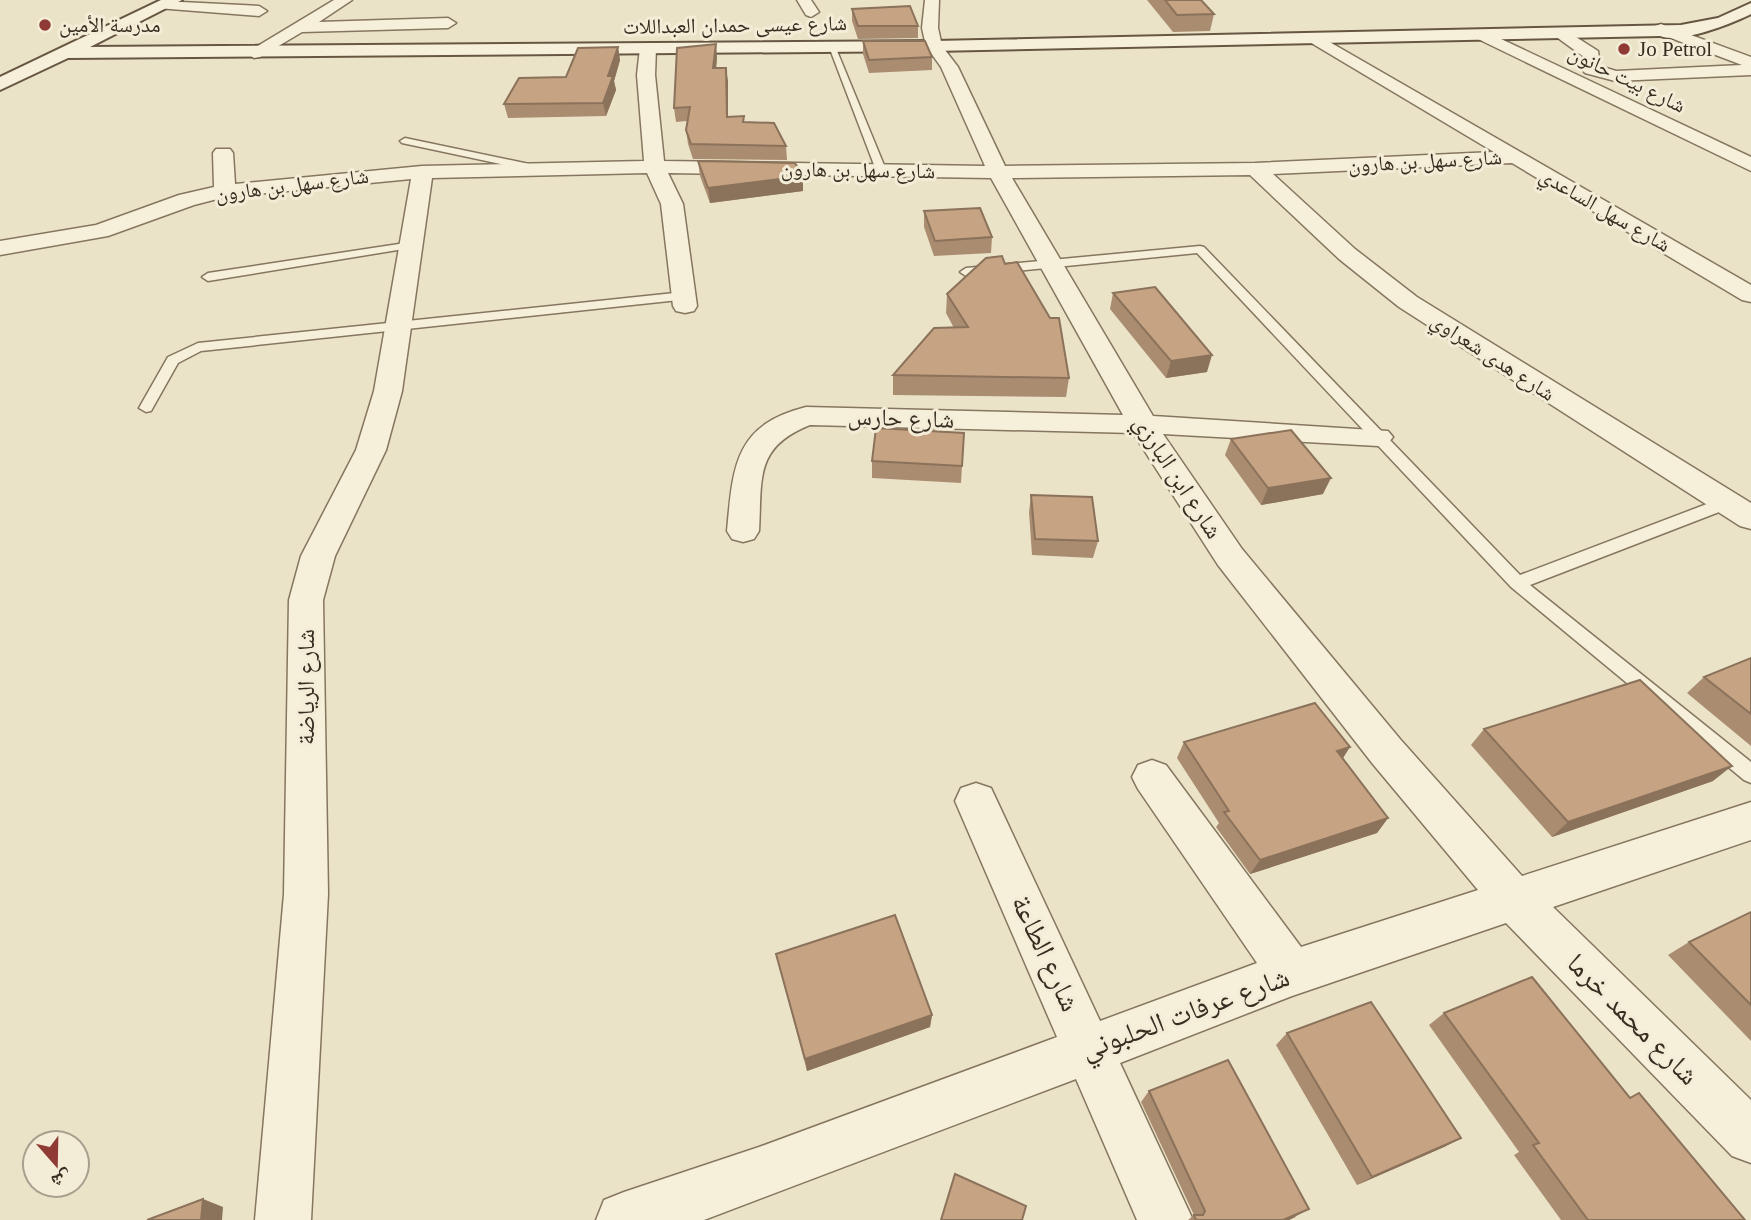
<svg xmlns="http://www.w3.org/2000/svg" width="1751" height="1220" font-family="'Times New Roman','Noto Naskh Arabic',serif">
	<rect width="100%" height="100%" fill="#ebe3c8"/>
	<g fill="none" stroke-linecap="round" stroke-linejoin="round">
		<!-- lane casing -->
		<g stroke="#85765f" stroke-width="3">
			<g id="lane">
				<polygon points="828,44 835,46 886,170 885,172 876,170"/>
				<polygon points="405,138 534,165 539,168 534,171 402,143 400,141"/>
				<polygon points="412,242 416,243 416,247 208,281 202,277 208,273"/>
				<polygon points="1200,246 1204,247 1520,575 1720,499 1732,499 1734,503 1732,507 1530,585 1751,762 1751,783 1744,780 1511,587 1197,253 966,276 960,272 966,268"/>
				<polygon points="684,292 688,293 688,299 201,351 178,363 151,411 146,412 139,408 168,357 198,343"/>
			</g>
		</g>
		<!-- street casing -->
		<g stroke="#85765f" stroke-width="3">
			<g id="street">
				<polygon points="334,0 352,0 319,22 448,18 456,23 448,28 302,32 260,57 254,58 246,53"/>
				<polygon points="797,0 811,0 819,12 811,17 806,15"/>
				<path d="M925 0H939L938 28 942 46 958 67 1005 166 1255 163 1494 152 1308 41 1306 38 1314 33 1751 285V302L1742 300 1512 163 1273 174 1355 249 1417 297 1751 503V529L1740 526 1399 307 1339 259 1250 175 1012 178 1153 416 1388 431 1393 437 1388 443 1378 446 1163 434 1242 549 1400 739 1522 876 1751 802V840L1553 907 1751 1100V1163L1732 1156 1506 923 1292 996 1120 1063 1193 1220H1137L1076 1079 704 1220H596L604 1200 624 1192 759 1147 1057 1037 955 801 961 788 976 783 991 788 1100 1021 1257 963 1138 789 1132 777 1138 765 1152 760 1166 765 1301 947 1478 890 1372 763 1218 565 1133 433 810 425C754 447 762 479 759 531L754 539 743 542 732 539 727 531C733 467 734 425 806 407L1123 415 991 178 668 173 683 204 697 306 694 311 685 313 676 311 673 306 661 204 647 173 432 178 402 391 386 450 335 556 323 600 328 894 311 1220H255L284 894 289 600 301 556 356 450 374 391 411 179 225 197 194 205 108 236 0 255V241L96 225 179 195 214 187 213 153 216 149H230L233 153 235 184 422 166 644 161 637 75 640 48 648 43 656 48 655 75 664 161 985 166 941 67 926 46 922 28Z"/>
				<polygon points="162,1 259,6 267,11 259,16 157,8 155,5"/>
				<polygon points="1661,24 1751,57 1751,75 1615,81 1585,73 1582,69 1584,57 1551,33 1559,28 1565,30 1598,51 1600,66 1616,71 1742,65 1655,32 1653,29 1655,26"/>
				<polygon points="1482,30 1751,157 1751,171 1476,38 1474,35 1476,32"/>
			</g>
		</g>
		<!-- secondary casing -->
		<g stroke="#675742" stroke-width="4">
			<path id="secondary" d="M161 0H182L90 47 934 41 1681 25 1718 18 1751 3V14C1731 24 1680 44 1660 36L934 51 68 58 0 90V77Z"/>
		</g>
		<!-- lane -->
		<use href="#lane" fill="#f6f0db" fill-rule="evenodd"/>
		<!-- street -->
		<use href="#street" fill="#f6f0db" fill-rule="evenodd"/>
		<!-- secondary -->
		<use href="#secondary" fill="#f6f0db" fill-rule="evenodd"/>
	</g>
	<!-- wall -->
	<g fill="#aa8c70">
		<polygon points="1147,0 1201,0 1214,14 1210,31 1173,32"/>
		<polygon points="852,9 918,26 918,38 858,39 852,21"/>
		<polygon points="863,41 932,57 932,70 869,73 863,54"/>
		<polygon points="618,47 620,60 614,81 616,90 606,116 508,118 504,104 566,77"/>
		<polygon points="717,57 716,68 728,81 728,117 744,122 786,146 787,160 693,159 688,144 686,130 687,121 676,122 674,108"/>
		<polygon points="698,161 803,176 803,191 710,203 700,176"/>
		<polygon points="924,211 992,237 991,253 934,256 924,227"/>
		<polygon points="1005,264 1069,378 1066,397 893,395 893,375 954,328 946,313 947,294"/>
		<polygon points="1113,293 1207,372 1166,378 1110,309"/>
		<polygon points="1231,439 1323,494 1261,505 1225,455"/>
		<polygon points="872,461 962,466 961,483 872,478"/>
		<polygon points="1031,495 1098,541 1093,558 1032,555 1029,512"/>
		<polygon points="1751,658 1751,746 1687,693 1704,677"/>
		<polygon points="1484,729 1713,781 1552,837 1471,745"/>
		<polygon points="1184,742 1343,758 1388,818 1377,833 1250,874 1216,827 1219,823 1177,758"/>
		<polygon points="1751,912 1751,1041 1668,955 1689,942"/>
		<polygon points="776,954 932,1015 930,1027 807,1071"/>
		<polygon points="1444,1013 1630,1098 1745,1220 1561,1220 1514,1155 1519,1152 1429,1025"/>
		<polygon points="1287,1033 1461,1138 1444,1147 1357,1185 1276,1045"/>
		<polygon points="1149,1091 1296,1217 1289,1220 1188,1220 1194,1215 1141,1102"/>
	</g>
	<!-- shaded-wall -->
	<g fill="#8b725b">
		<polygon points="716,44 717,57 715,82 713,68"/>
		<polygon points="618,47 620,60 614,81 616,90 606,116 603,103 608,76"/>
		<polygon points="726,68 728,81 728,131 727,117"/>
		<polygon points="803,176 803,191 710,203 708,188"/>
		<polygon points="1212,355 1207,372 1166,378 1171,361"/>
		<polygon points="1331,478 1323,494 1261,505 1268,488"/>
		<polygon points="1350,747 1340,763 1337,751"/>
		<polygon points="1732,766 1713,781 1552,837 1568,822"/>
		<polygon points="1388,818 1377,833 1250,874 1260,860"/>
		<polygon points="932,1015 930,1027 807,1071 805,1059"/>
		<polygon points="1461,1138 1444,1147 1357,1185 1372,1177"/>
		<polygon points="203,1199 223,1207 222,1220 201,1220"/>
		<polygon points="1309,1209 1289,1220 1283,1220"/>
	</g>
	<!-- building -->
	<g fill="#c6a382" stroke="#8b725b" stroke-width="2">
		<polygon points="1165,0 1201,0 1214,14 1177,15"/>
		<polygon points="910,6 918,26 858,26 852,9"/>
		<polygon points="863,41 925,41 932,57 869,60"/>
		<polygon points="716,44 713,68 726,68 727,117 744,116 743,122 774,123 786,146 691,144 686,130 690,107 674,108 677,48"/>
		<polygon points="618,47 608,76 613,76 603,103 504,104 519,78 566,77 578,48"/>
		<polygon points="698,161 795,163 803,176 708,188"/>
		<polygon points="980,208 992,237 935,241 924,211"/>
		<polygon points="1002,256 1005,264 1017,262 1050,318 1059,318 1069,378 893,375 934,328 968,327 947,294 986,258"/>
		<polygon points="1155,287 1212,355 1171,361 1113,293"/>
		<polygon points="876,428 964,433 962,466 872,461"/>
		<polygon points="1291,430 1331,478 1268,488 1231,439"/>
		<polygon points="1031,495 1092,497 1098,541 1035,539"/>
		<polygon points="1751,658 1751,714 1704,677"/>
		<polygon points="1640,680 1732,766 1568,822 1484,729"/>
		<polygon points="1315,703 1350,747 1337,751 1388,818 1260,860 1224,812 1229,811 1184,742"/>
		<polygon points="1751,912 1751,1005 1689,942"/>
		<polygon points="895,915 932,1015 805,1059 776,954"/>
		<polygon points="1532,977 1630,1098 1639,1093 1745,1220 1588,1220 1533,1145 1539,1143 1444,1013"/>
		<polygon points="1371,1002 1461,1138 1372,1177 1287,1033"/>
		<polygon points="1228,1060 1309,1209 1283,1220 1196,1220 1194,1215 1203,1215 1205,1211 1149,1091"/>
		<polygon points="955,1174 1026,1206 1022,1220 941,1220"/>
		<polygon points="203,1199 201,1220 147,1220"/>
	</g>
	<!-- markers -->
	<g fill="#8f3a34" stroke="#f3edd7" stroke-width="2.5">
		<circle cx="45" cy="25" r="7"/>
		<circle cx="1624" cy="49" r="7"/>
	</g>
	<g text-anchor="middle" dominant-baseline="central" stroke-width="6" stroke-linejoin="round" paint-order="stroke">
		<!-- far-poi labels -->
		<g font-size="21" fill="#372d21" stroke="#f3edd7" text-anchor="start">
			<text x="59" y="25">مدرسة الأمين</text>
			<text x="1638" y="49">Jo Petrol</text>
		</g>
		<!-- far-street labels -->
		<g font-size="21" fill="#372d21" stroke="#f3edd7">
			<text transform="translate(735 25) rotate(-1)">شارع عيسى حمدان العبداللات</text>
			<text transform="translate(1627 79) rotate(26)">شارع بيت حانون</text>
			<text transform="translate(1425 161) rotate(-3)">شارع سهل بن هارون</text>
			<text transform="translate(858 170) rotate(1)">شارع سهل بن هارون</text>
			<text transform="translate(292 185) rotate(-7)">شارع سهل بن هارون</text>
			<text transform="translate(1605 210) rotate(30)">شارع سهل الساعدي</text>
			<text transform="translate(1493 357) rotate(33)">شارع هدى شعراوي</text>
		</g>
		<!-- street labels -->
		<g font-size="24" fill="#372d21" stroke="#f3edd7">
			<text transform="translate(901 418) rotate(2)">شارع حارس</text>
			<text transform="translate(1178 477) rotate(57)">شارع ابن البارزي</text>
			<text transform="translate(306 687) rotate(-90)">شارع الرياضة</text>
		</g>
		<!-- near-street labels -->
		<g font-size="28" fill="#372d21" stroke="#f3edd7">
			<text transform="translate(1046 953) rotate(65)">شارع الطاعة</text>
			<text transform="translate(1185 1013) rotate(-20)">شارع عرفات الحلبوني</text>
			<text transform="translate(1633 1019) rotate(45)">شارع محمد خرما</text>
		</g>
	</g>
	<!-- north arrow -->
	<g transform="translate(56 1164) rotate(160)"><circle r="33" fill="#f3edd7" stroke="#a8a08e" stroke-width="2"/>
	<path d="M0-5L12 26L0 18L-12 26Z" fill="#8f3a34"/>
	<text y="-10" font-size="19" font-weight="bold" text-anchor="middle" fill="#372d21">ش</text>
	</g>
</svg>
